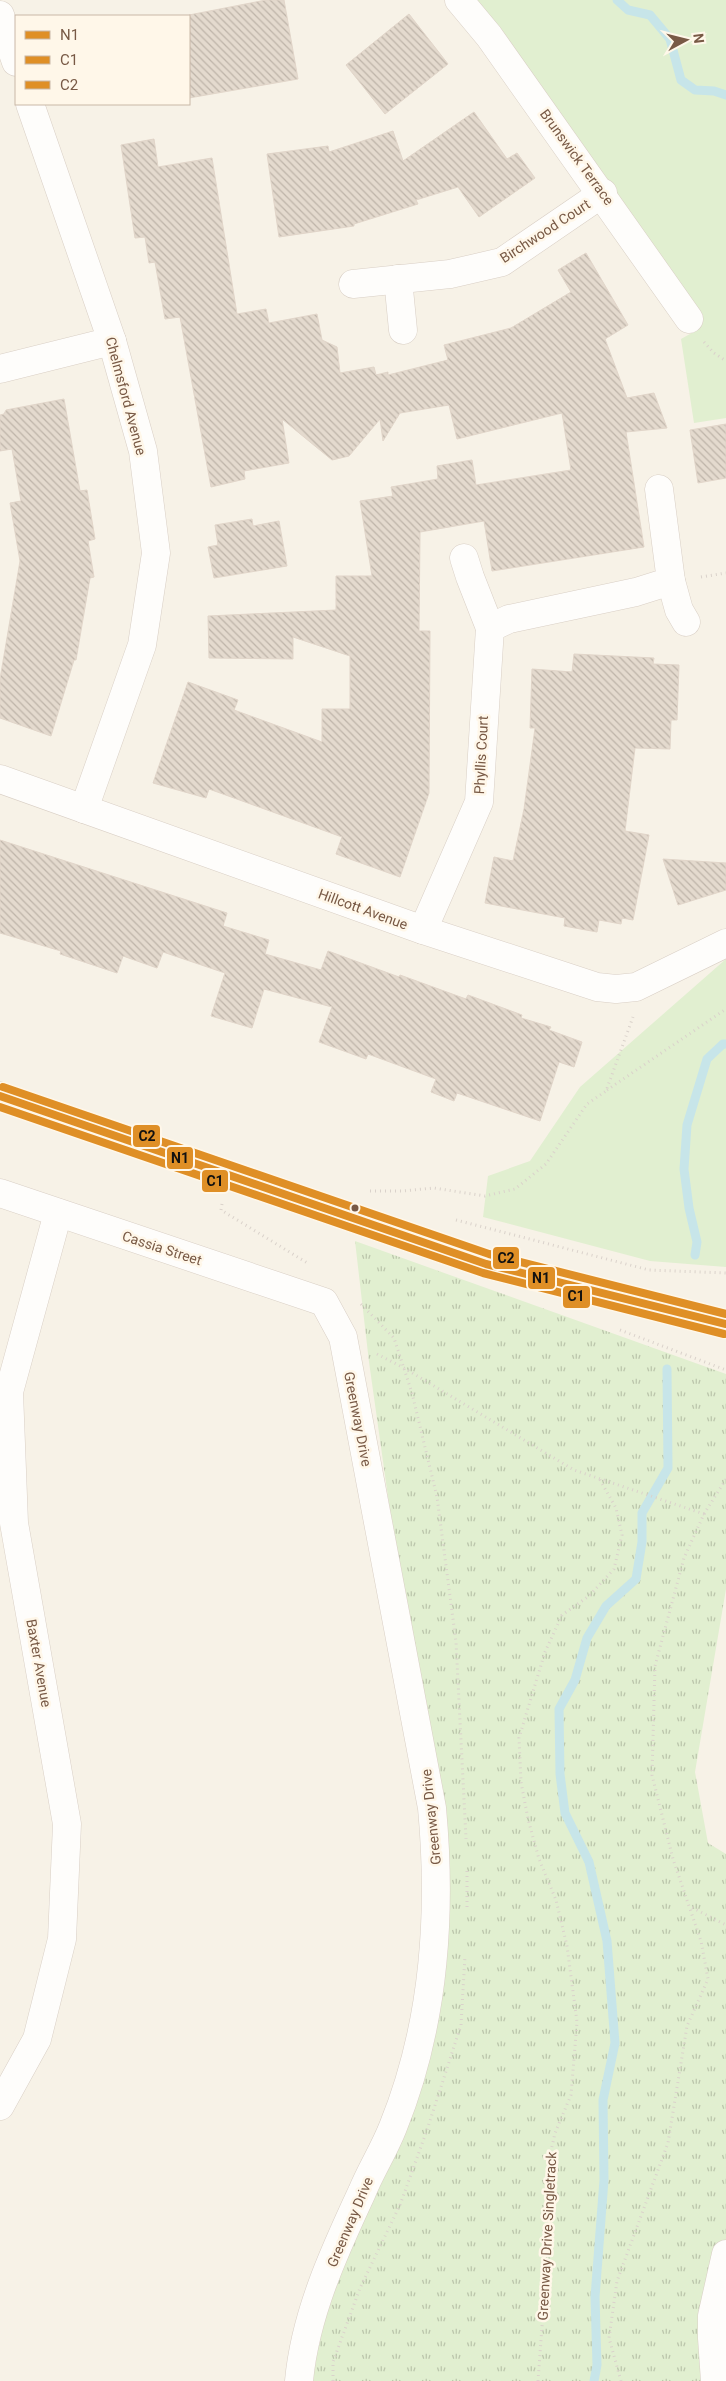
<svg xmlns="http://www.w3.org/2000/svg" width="726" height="2381" font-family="Roboto,sans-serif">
	<defs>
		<pattern id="park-tufts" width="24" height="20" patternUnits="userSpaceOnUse" patternTransform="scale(1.25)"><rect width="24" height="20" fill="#e1efd0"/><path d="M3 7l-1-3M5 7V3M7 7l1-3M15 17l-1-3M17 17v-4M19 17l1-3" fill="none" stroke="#bbc5ab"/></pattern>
		<pattern id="building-back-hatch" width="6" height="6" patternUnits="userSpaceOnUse" patternTransform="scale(1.25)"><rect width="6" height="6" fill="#e4dace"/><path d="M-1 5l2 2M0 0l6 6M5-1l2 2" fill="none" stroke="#beb4a9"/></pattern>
	</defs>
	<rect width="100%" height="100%" fill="#f7f2e7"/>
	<!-- grass -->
	<g fill="#e1efd0">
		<polygon points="459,0 726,0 726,418 694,423 681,339 697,330 603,193"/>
		<polygon points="726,959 726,1267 650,1261 483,1217 488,1176 530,1161 580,1087"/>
	</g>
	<!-- park -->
	<polygon fill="url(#park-tufts)" points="355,1241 726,1374 726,1589 695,1772 708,1843 726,1854 726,2254 716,2381 304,2381 426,2014 426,1766 369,1362"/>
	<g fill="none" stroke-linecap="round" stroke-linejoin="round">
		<!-- stream -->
		<g stroke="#c7e5e9" stroke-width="9">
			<polyline points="617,0 628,10 650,15 670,39 681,80 695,90 714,91 726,95"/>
			<polyline points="695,1255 697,1242 689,1208 684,1169 687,1125 707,1059 723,1044 726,1044"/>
			<polyline points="594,2381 597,2365 595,2297 604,2180 603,2100 615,2043 607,1941 589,1862 565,1813 560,1774 559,1709 575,1680 587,1638 606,1606 636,1579 642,1542 642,1513 668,1468 667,1369"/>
		</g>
	</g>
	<!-- building -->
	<g fill="url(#building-back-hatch)" stroke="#e1d5c9">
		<polygon points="266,0 284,0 298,79 189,98 189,15"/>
		<polygon points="409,14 448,64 385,114 346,65"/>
		<polygon points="474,112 507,159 517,153 535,178 479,217 458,187 416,200 418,204 354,224 354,226 279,237 267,154 328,146 329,152 393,131 403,161"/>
		<polygon points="154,139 158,167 212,158 237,314 266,309 269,323 317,314 322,340 337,347 340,373 374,367 376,375 388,372 388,375 448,360 444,345 511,328 571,292 558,270 586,253 628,325 605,339 627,398 654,393 667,428 626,432 644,547 492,571 484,521 420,532 419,631 430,631 429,793 400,877 336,854 342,837 209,789 206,798 153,783 188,682 238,700 234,710 322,742 322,709 350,709 350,656 293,637 293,659 209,658 208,616 336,610 336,576 372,576 360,501 393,496 391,487 438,479 437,466 472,460 476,485 571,470 562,413 457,439 449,405 400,413 383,441 380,419 349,456 332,460 282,419 289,463 244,471 245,479 211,487 180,317 165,319 155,262 149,263 145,237 135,238 121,145"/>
		<polygon points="64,399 80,491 87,490 95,539 88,541 94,577 90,578 76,660 74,660 51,736 0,718 0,679 20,561 10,503 21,501 12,449 0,451 0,415 4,414 6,410"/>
		<polygon points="726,424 726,478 698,483 690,430"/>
		<polygon points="252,519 253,526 279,521 287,566 214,578 208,547 218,545 215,525"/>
		<polygon points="574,654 654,658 653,664 679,665 677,720 671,720 670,749 635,748 625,831 649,835 633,920 622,918 621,924 599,920 597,932 564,926 565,918 485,903 494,857 513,861 524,809 535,728 530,728 532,669 572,672"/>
		<polygon points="0,840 227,913 223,926 269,940 265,954 321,970 328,951 399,977 400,975 466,999 468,995 522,1015 521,1018 551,1027 549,1030 582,1042 574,1067 559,1062 540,1121 457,1093 454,1101 431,1092 436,1079 368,1054 366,1059 319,1042 332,1007 264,989 252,1028 211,1016 225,973 163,952 157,968 123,956 117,973 60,954 61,951 0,933"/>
		<polygon points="663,859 726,863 726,890 678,905"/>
	</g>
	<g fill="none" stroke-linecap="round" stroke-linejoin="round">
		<!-- street casing -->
		<g stroke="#d9cfc5" stroke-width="29">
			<g id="street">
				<polyline points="459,0 489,36 689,319"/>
				<polyline points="0,15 16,62"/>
				<polyline points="30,104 112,341 143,451 156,553 142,645 84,809"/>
				<polyline points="398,279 403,330"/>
				<polyline points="353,284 450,274 502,262 603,193"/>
				<polyline points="0,369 112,341"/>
				<polyline points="464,558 470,577 490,628"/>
				<polyline points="671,581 679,610 686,622"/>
				<polyline points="0,779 423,930 597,987 616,989 636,987 726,943"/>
				<polyline points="423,930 479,802 490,628 509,619 636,592 671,581 659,489"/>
				<path d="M0 1193 324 1302 343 1337 432 1808C442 1916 434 2026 393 2127 384 2150 371 2170 362 2192 334 2252 305 2315 299 2381"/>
				<polyline points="0,2106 37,2039 62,1939 67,1824 14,1523 9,1392 58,1213"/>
				<polyline points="715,2381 712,2338 712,2316 726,2254"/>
			</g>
		</g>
		<!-- secondary casing -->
		<g stroke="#d8cec3" stroke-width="29">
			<polyline id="secondary" points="0,1096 486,1264 726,1324"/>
		</g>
		<!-- path -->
		<g stroke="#dad2cb" stroke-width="3" stroke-dasharray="1 4" stroke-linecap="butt">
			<polyline points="704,342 714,353 726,361"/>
			<polyline points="701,577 726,573"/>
			<polyline points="607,1090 726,1009"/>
			<polyline points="370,1191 403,1191 434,1188 485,1196 515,1189 546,1164 587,1104 606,1091 633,1017"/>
			<polyline points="222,1204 221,1210 309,1264"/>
			<polyline points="456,1220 649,1270 726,1273"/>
			<polyline points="361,1304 394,1338 412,1393 437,1497 456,1642 466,1839"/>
			<polyline points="620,1330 726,1370"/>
			<polyline points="377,1354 404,1368 574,1470 704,1514 684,1558 655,1666 652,1775 673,1859 689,1906 726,1925"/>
			<polyline points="704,1514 726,1479"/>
			<polyline points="467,1907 467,1871"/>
			<polyline points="333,2381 333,2362 360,2288 400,2205 427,2130 461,2025 465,1956"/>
			<polyline points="538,2381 543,2313 544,2247 551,2195 549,2160 555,2133 571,2095 577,2022 567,1946 556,1900 539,1859 528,1819 521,1782 519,1738 545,1652 562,1615 589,1596 614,1569 622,1535 616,1508 599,1478"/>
			<polyline points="621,2381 609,2338 617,2281 668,2143 687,2026 708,1979 701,1941 689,1906"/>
		</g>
		<!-- street -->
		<use href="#street" stroke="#fefdfb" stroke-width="28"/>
		<!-- secondary -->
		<use href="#secondary" stroke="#fefdfb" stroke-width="28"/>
		<!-- bus-1 casing -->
		<g stroke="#fff7e9" stroke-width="11">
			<polyline id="bus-1" points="0,1096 486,1264 726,1324"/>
		</g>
		<!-- bus-2 casing -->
		<g stroke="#fff7e9" stroke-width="11">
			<polyline id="bus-2" points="0,1107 483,1273 724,1334"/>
		</g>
		<!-- bus-3 casing -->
		<g stroke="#fff7e9" stroke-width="11">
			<polyline id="bus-3" points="3,1087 489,1254 726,1314"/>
		</g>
		<!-- bus-1 -->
		<use href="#bus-1" stroke="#df8f26" stroke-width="8"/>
		<!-- bus-2 -->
		<use href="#bus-2" stroke="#df8f26" stroke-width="8"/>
		<!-- bus-3 -->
		<use href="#bus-3" stroke="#df8f26" stroke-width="8"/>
	</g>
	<!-- markers -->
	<circle fill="#785945" stroke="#fff7e9" stroke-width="2" cx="355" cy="1208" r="4.5"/>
	<g text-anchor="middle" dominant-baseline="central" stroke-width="5" stroke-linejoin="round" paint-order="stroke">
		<!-- street labels -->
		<g font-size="14" fill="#785945" stroke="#fff7e9">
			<text transform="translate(577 157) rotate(54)">Brunswick Terrace</text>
			<text transform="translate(545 231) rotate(-33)">Birchwood Court</text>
			<text transform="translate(126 396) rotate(75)">Chelmsford Avenue</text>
			<text transform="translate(481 755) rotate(-87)">Phyllis Court</text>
			<text transform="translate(363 909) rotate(20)">Hillcott Avenue</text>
			<text transform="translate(162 1248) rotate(18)">Cassia Street</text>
			<text transform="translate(358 1419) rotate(79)">Greenway Drive</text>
			<text transform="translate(39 1663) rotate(80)">Baxter Avenue</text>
			<text transform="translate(431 1817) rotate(-96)">Greenway Drive</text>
			<text transform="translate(350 2222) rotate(-67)">Greenway Drive</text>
			<text transform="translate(547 2236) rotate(-87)">Greenway Drive Singletrack</text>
		</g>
	</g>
	<g stroke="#fff7e9" stroke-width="2">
		<rect x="132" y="1124" width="29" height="24" rx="5" fill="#df8f26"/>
		<rect x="166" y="1146" width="28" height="24" rx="5" fill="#df8f26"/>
		<rect x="201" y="1169" width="28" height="24" rx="5" fill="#df8f26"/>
		<rect x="492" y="1246" width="28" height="24" rx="5" fill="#df8f26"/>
		<rect x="527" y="1266" width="29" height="24" rx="5" fill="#df8f26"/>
		<rect x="562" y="1285" width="29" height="24" rx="5" fill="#df8f26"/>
	</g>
	<g font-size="14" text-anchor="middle" font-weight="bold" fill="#111">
		<text x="147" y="1141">C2</text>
		<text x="180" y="1163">N1</text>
		<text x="215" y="1186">C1</text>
		<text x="506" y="1263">C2</text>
		<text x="541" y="1283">N1</text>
		<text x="576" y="1301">C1</text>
	</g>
	<!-- legend -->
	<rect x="15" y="15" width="175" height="90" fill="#fff7e9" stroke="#c9b8a7"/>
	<rect x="25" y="31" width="25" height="8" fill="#df8f26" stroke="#c9b8a7"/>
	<text x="60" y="40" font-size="15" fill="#785945">N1</text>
	<rect x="25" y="56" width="25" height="8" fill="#df8f26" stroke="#c9b8a7"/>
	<text x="60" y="65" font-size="15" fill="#785945">C1</text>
	<rect x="25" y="81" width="25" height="8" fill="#df8f26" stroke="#c9b8a7"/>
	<text x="60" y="90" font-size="15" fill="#785945">C2</text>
	<!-- north arrow -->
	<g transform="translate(686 40) rotate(83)" stroke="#fff7e9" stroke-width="4" paint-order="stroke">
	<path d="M0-4L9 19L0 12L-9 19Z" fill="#785945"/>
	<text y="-8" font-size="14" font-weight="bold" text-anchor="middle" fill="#785945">N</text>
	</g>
</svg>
